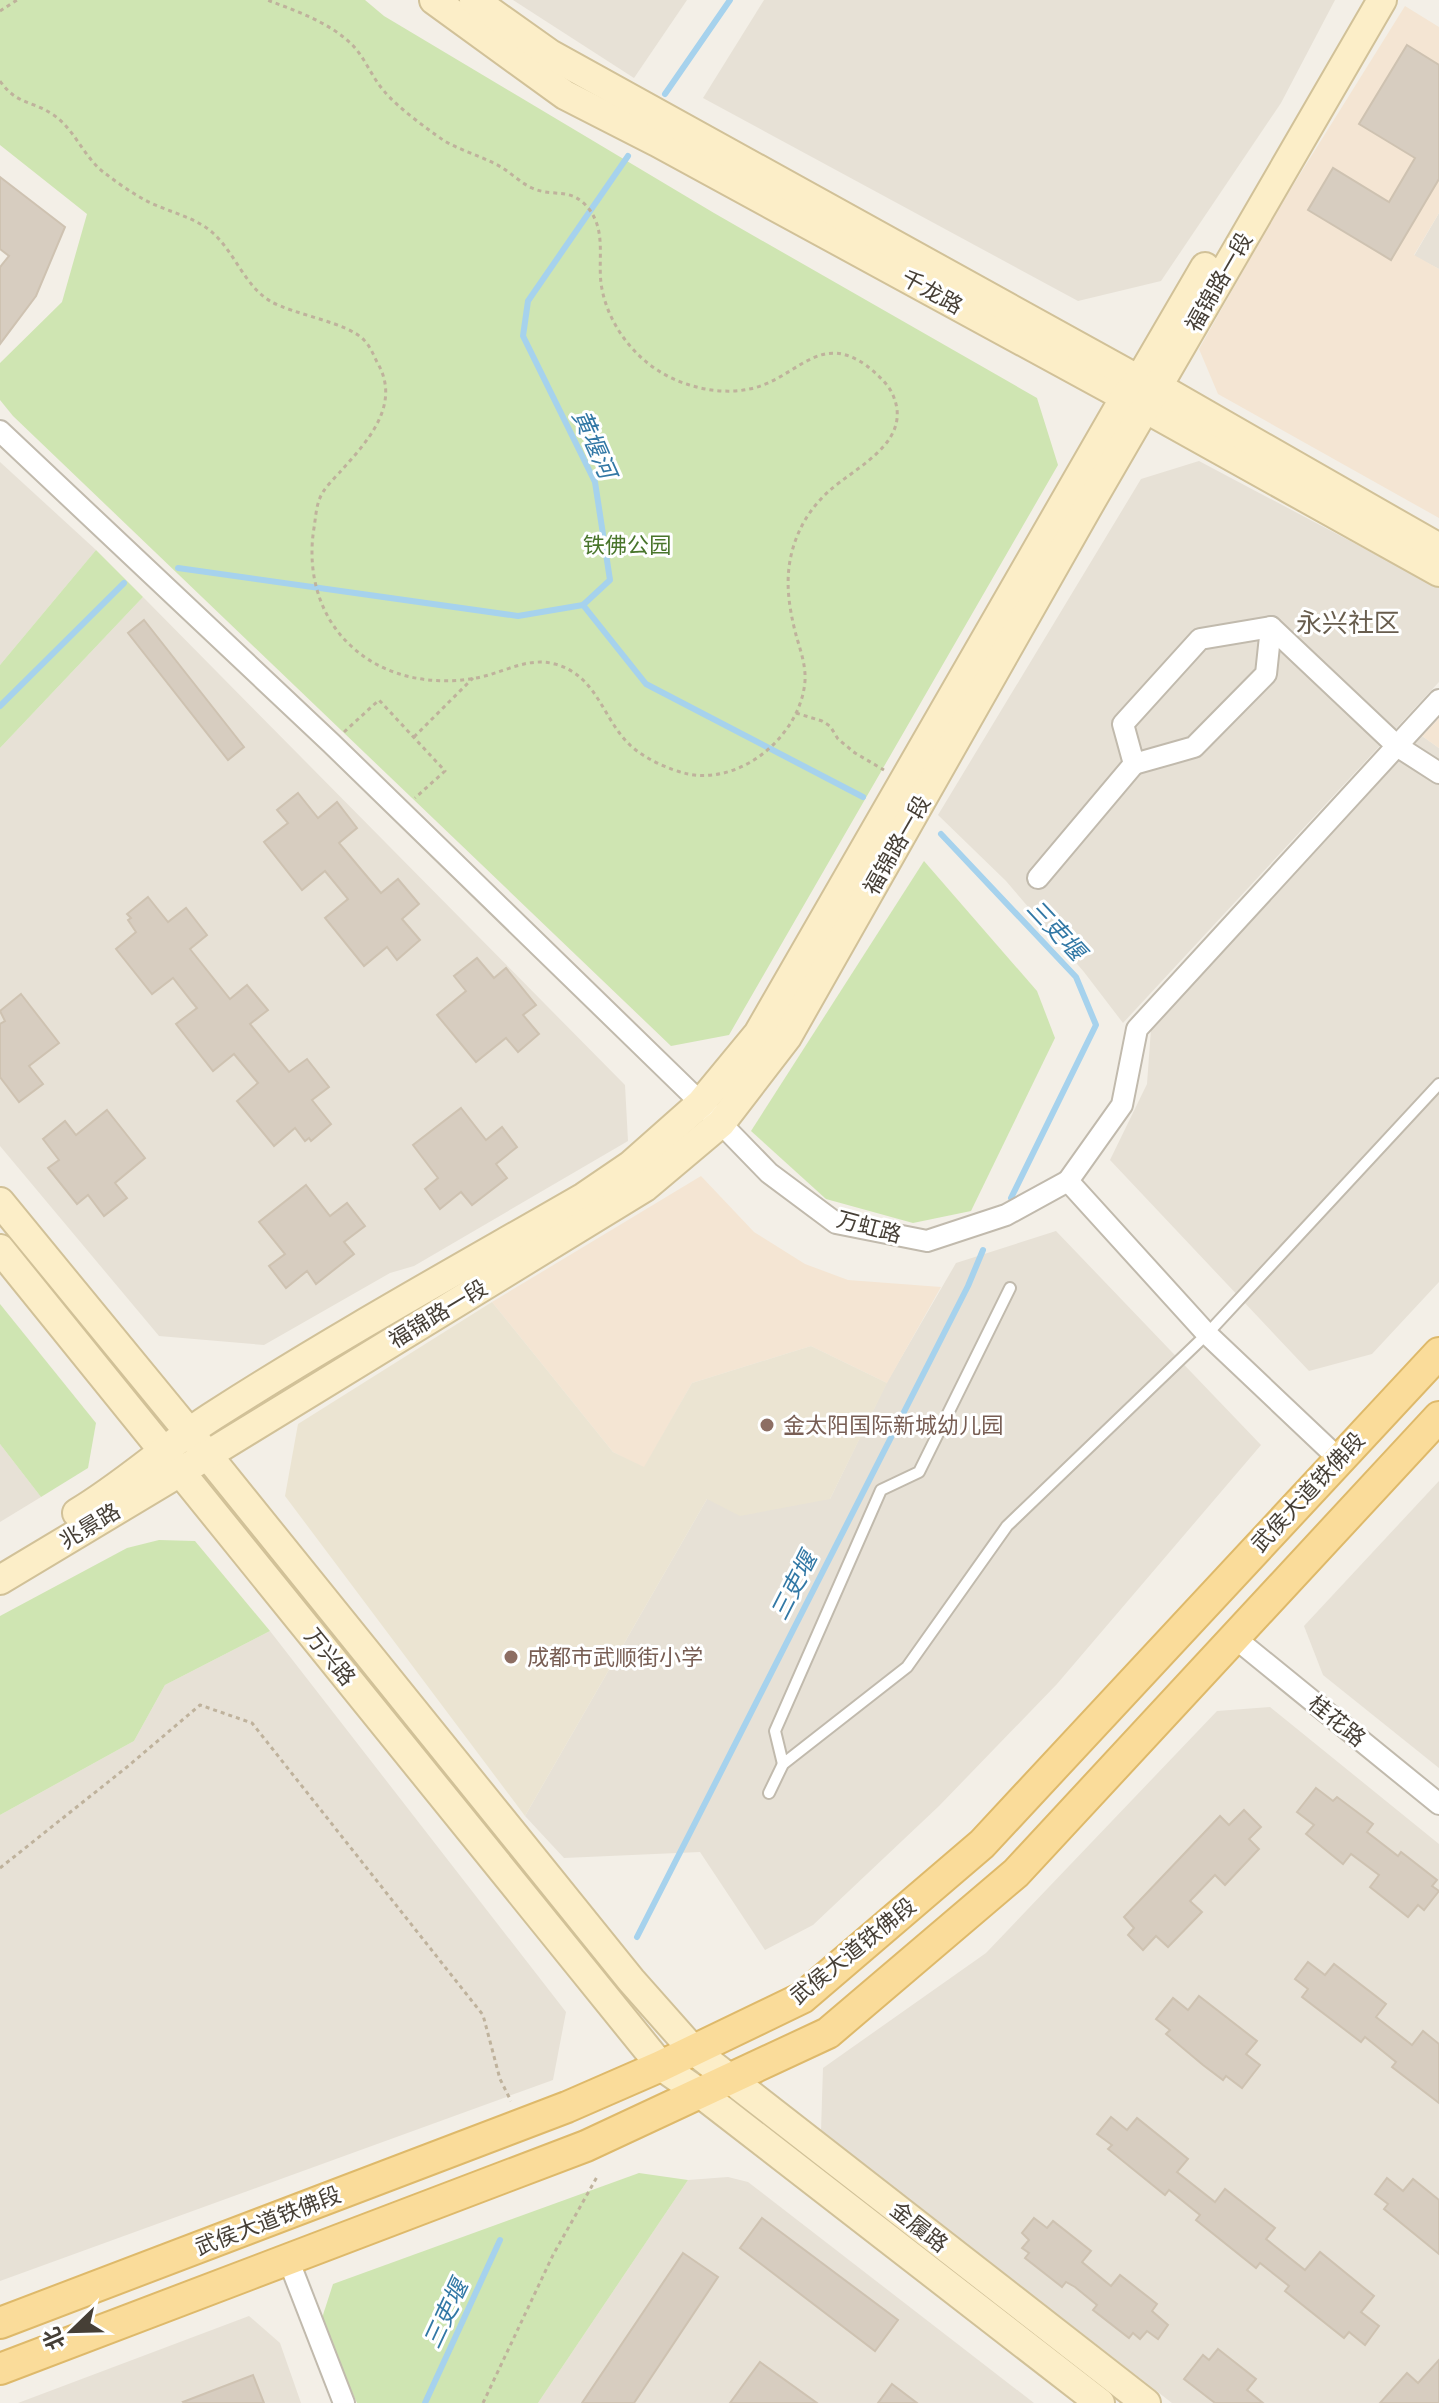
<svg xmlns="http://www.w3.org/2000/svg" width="1439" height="2403" font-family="Roboto,'Noto Sans SC',sans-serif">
	<rect width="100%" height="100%" fill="#f3efe7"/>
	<!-- residential -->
	<g fill="#e7e1d6">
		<polygon points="513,0 687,0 634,78"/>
		<polygon points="764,0 1335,0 1281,103 1161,281 1078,301 703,98"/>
		<polygon points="1439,213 1439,269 1414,256"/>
		<polygon points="1199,461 1439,588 1439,682 1123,1023 1084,972 1006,881 938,815 1141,479"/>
		<polygon points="0,462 96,550 0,665"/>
		<polygon points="143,597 625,1085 628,1141 414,1266 390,1273 264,1345 159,1336 0,1146 0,748"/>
		<polygon points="1422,736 1439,748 1439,1282 1372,1354 1309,1371 1110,1160 1147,1084 1151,1029"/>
		<polygon points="1056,1231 1261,1445 1057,1684 939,1806 813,1925 765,1950 700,1852 564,1858 525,1816 707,1499 830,1499 887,1382 956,1263"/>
		<polygon points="0,1444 41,1497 0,1522"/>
		<polygon points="1439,1481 1439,1768 1323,1675 1304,1626"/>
		<polygon points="270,1631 566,2012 553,2080 0,2281 0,1815 134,1741 165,1685"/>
		<polygon points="1270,1707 1439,1844 1439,2403 1172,2403 821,2131 823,2068 986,1953 1217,1711"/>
		<polygon points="728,2177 748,2182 1034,2403 538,2403 688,2180"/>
		<polygon points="249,2316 280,2343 301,2403 18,2403"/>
	</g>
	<!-- commercial -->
	<g fill="#f4e5d3">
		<polygon points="1405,6 1439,27 1439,213 1414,255 1439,269 1439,518 1218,394 1199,349 1277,211"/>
		<polygon points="1439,718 1439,748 1422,736"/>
		<polygon points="701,1176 754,1232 805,1264 848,1280 941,1287 887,1383 811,1346 692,1383 644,1468 613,1452 492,1302"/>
	</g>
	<!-- education -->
	<polygon fill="#ebe4d2" points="492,1302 613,1452 644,1467 692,1383 811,1346 887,1383 830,1499 740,1516 707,1499 525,1816 285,1496 298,1424"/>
	<!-- green -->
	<g fill="#cfe5b2">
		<polygon points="0,0 365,0 384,16 714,213 1037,398 1058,465 729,1035 671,1046 13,416 0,400 0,363 62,302 87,214 0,145"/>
		<polygon points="96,550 143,597 0,748 0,665"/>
		<polygon points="924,861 1037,991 1055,1038 971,1211 913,1223 826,1199 751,1131"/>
		<polygon points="0,1304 96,1423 88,1468 41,1497 0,1444"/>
		<polygon points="159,1540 195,1541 270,1631 165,1685 134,1741 0,1815 0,1616 127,1548"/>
		<polygon points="639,2173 688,2180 538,2403 357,2403 340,2366 322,2318 333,2284"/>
	</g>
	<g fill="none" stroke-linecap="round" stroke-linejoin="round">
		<!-- stream -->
		<g stroke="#a6d2ed" stroke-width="6">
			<polyline points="665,94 730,0"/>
			<polyline points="178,568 518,616 583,605 610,580 595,482 523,336 528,301 628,156"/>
			<polyline points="583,605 646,684 863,797"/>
			<polyline points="0,706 124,583"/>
			<polyline points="941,834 1076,977 1096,1025 1011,1198"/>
			<polyline points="637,1937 968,1286 983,1250"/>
			<polyline points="425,2403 500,2240"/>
		</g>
	</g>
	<!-- building -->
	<g fill="#d7cdc0" stroke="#cec2b1" stroke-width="2">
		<polygon points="1407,45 1439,65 1439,179 1391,260 1308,210 1333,168 1389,202 1415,158 1359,124"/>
		<polygon points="0,177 65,227 36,296 0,344 0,267 9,256 0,249"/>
		<polygon points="144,620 244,747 228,760 128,633"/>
		<polygon points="298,793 318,818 337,802 357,828 339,843 359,867 381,893 398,879 419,904 402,919 420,940 397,960 387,947 364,966 325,918 348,899 325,871 302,890 264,842 288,823 277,810"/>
		<polygon points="148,897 168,922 186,908 207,935 190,949 230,999 247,985 268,1010 250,1024 289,1072 307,1059 329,1087 312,1100 331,1124 311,1141 309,1138 305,1141 295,1128 274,1146 237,1101 258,1083 234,1054 213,1071 176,1024 197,1008 192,1002 173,978 152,994 116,949 136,932 128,920 131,918 127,914"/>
		<polygon points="477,958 494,978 506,968 536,1005 523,1015 539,1034 518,1052 506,1038 476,1062 437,1015 466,991 454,976"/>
		<polygon points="21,994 59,1043 29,1066 43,1084 19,1102 0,1077 0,1024 5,1021 0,1011"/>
		<polygon points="461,1108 486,1140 502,1127 517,1147 496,1164 507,1178 472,1205 461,1192 440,1209 425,1189 438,1178 413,1145"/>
		<polygon points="107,1110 145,1158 115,1183 127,1198 104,1216 88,1195 77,1204 48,1168 59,1160 43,1139 65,1121 76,1135"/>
		<polygon points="306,1185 330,1216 347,1203 365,1226 344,1242 354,1254 316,1284 307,1271 286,1288 269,1266 285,1254 259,1222"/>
		<polygon points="1316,1788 1333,1801 1337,1797 1373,1824 1367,1832 1398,1856 1401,1852 1437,1880 1432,1886 1439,1891 1424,1910 1418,1905 1408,1917 1370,1887 1379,1875 1351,1854 1343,1864 1306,1834 1314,1825 1297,1812"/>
		<polygon points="1244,1810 1261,1827 1249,1839 1259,1849 1225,1885 1215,1875 1190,1901 1202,1912 1168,1947 1156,1936 1143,1950 1128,1935 1134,1928 1124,1917 1220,1816 1229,1825"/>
		<polygon points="1308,1962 1325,1975 1334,1964 1386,2004 1376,2017 1412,2045 1423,2031 1439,2044 1439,2103 1392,2067 1396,2062 1365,2037 1361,2042 1302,1997 1308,1989 1295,1979"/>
		<polygon points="1199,1996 1257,2041 1246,2054 1260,2065 1242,2088 1226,2076 1223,2080 1203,2065 1166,2034 1170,2030 1156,2019 1173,1998 1188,2010"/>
		<polygon points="1111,2117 1127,2130 1137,2118 1188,2159 1177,2172 1215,2202 1225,2189 1275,2228 1266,2239 1305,2270 1320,2252 1374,2296 1361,2312 1379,2326 1365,2345 1349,2332 1344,2338 1285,2291 1289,2286 1260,2263 1256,2268 1196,2220 1200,2215 1169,2190 1165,2195 1108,2149 1112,2145 1097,2134"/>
		<polygon points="1387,2178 1403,2191 1413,2179 1439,2200 1439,2254 1384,2209 1388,2204 1375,2194"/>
		<polygon points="762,2218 898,2320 875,2351 740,2248"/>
		<polygon points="1034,2218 1047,2228 1053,2221 1091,2251 1082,2262 1111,2286 1120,2275 1157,2304 1152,2311 1168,2325 1158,2339 1147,2331 1140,2339 1133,2333 1129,2338 1093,2310 1097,2305 1075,2287 1066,2282 1062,2287 1025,2258 1029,2253 1022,2248 1029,2240 1022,2233"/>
		<polygon points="683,2253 718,2277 634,2403 582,2403"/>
		<polygon points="1218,2349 1256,2379 1247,2390 1263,2403 1215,2403 1184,2379 1203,2355 1209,2360"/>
		<polygon points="1439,2360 1439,2403 1380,2403 1407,2373 1418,2383"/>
		<polygon points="760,2362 817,2403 730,2403"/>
		<polygon points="253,2375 264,2403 184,2403 183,2402"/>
		<polygon points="892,2384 917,2403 878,2403"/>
	</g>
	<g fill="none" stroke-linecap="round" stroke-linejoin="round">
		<!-- lane casing -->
		<g stroke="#c1baad" stroke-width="14">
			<g id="lane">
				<polyline points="783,1764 775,1731 881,1490 919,1472 1010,1288"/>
				<polyline points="769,1793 783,1764 907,1667 1007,1526 1207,1334 1439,1084"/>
			</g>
		</g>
		<!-- street casing -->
		<g stroke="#c1baad" stroke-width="24">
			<g id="street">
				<polyline points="0,431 331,743 701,1103 769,1173 836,1223 927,1241 1006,1215 1068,1181"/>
				<polyline points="1134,764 1194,747 1266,674 1271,627"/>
				<polyline points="1038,878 1134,764 1123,724 1200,639 1271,627 1397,746 1439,773"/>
				<polyline points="1339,1459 1207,1334 1068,1181 1122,1105 1137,1029 1439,700"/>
				<polyline points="1235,1638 1439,1804"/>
				<polyline points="288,2259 344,2403"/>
			</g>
		</g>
		<!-- secondary casing -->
		<g stroke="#d1c198" stroke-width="32">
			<g id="secondary">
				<polyline points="434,0 565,95 657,142 1125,397 1439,572"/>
				<polyline points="474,0 550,54 1139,380 1158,387 1439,548"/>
				<polyline points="0,1202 188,1431 631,1980 693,2050 1146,2403"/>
				<polyline points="0,1249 661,2066 700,2093 1100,2403"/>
				<path d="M77 1513C126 1484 168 1444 216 1414 336 1337 461 1268 584 1197L631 1165 701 1103 758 1034 1125 397 1139 380 1205 267"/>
				<polyline points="0,1580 180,1472 645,1187 721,1123 787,1037 1086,510 1382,0"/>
			</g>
		</g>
		<!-- primary casing -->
		<g stroke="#deb96a" stroke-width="34">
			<g id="primary">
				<polyline points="0,2323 567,2107 661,2066 802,1998 982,1844 1439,1353"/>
				<polyline points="0,2369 586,2146 828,2033 1016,1873 1439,1417"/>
			</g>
		</g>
		<!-- path -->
		<g stroke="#bfb29c" stroke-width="3" stroke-dasharray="4 4" stroke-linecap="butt">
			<polyline points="0,11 17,0"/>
			<path d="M0 81C17 105 31 100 52 114 74 128 82 154 102 171 115 181 130 192 145 200 167 212 194 216 213 233 235 253 245 286 270 301 294 315 347 322 364 340 370 346 373 354 377 362 402 404 368 441 340 472 336 476 326 487 323 492 316 503 316 516 314 528 307 570 318 615 350 645 384 678 436 687 481 677 507 671 528 657 555 664 598 676 602 719 631 746 645 759 670 770 688 774 743 785 801 734 805 681 806 663 799 647 795 631 785 591 784 557 805 520 811 510 820 499 829 491 857 466 915 441 892 393 887 383 876 373 867 366 823 334 802 370 763 385 725 400 673 386 644 360 622 341 605 313 601 283 598 258 606 231 589 209 571 186 554 198 532 188 521 183 511 173 501 167 482 156 461 151 443 140 426 128 397 107 384 91 370 75 364 54 347 40 325 21 294 10 267 0"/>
			<polyline points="796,713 822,721 830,726 838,739 855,753 884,770"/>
			<polyline points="344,732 379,700 445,771 415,798"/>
			<polyline points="414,737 473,678"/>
			<polyline points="0,1868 127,1767 200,1705 252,1723 483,2015 500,2079 511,2101"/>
			<polyline points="483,2403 553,2255 597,2177"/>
		</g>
		<!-- lane -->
		<use href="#lane" stroke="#fff" stroke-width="10"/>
		<!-- street -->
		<use href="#street" stroke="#fff" stroke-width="20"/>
		<!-- secondary -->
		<use href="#secondary" stroke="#fceec8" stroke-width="28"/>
		<!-- primary -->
		<use href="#primary" stroke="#fadc9a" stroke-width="30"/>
	</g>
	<!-- markers -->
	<g fill="#8d6e63" stroke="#fff" stroke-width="3">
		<circle cx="767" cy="1425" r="8"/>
		<circle cx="511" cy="1657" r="8"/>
	</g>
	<g text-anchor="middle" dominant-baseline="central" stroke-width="6" stroke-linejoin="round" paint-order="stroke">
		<!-- street labels -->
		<g font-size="22" fill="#463f36" stroke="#fff">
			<text transform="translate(1219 282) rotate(-60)">福锦路一段</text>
			<text transform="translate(932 292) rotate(29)">千龙路</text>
			<text transform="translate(897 845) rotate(-60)">福锦路一段</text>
			<text transform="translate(869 1227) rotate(15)">万虹路</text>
			<text transform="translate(438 1314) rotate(-31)">福锦路一段</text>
			<text transform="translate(1308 1492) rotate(-47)">武侯大道铁佛段</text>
			<text transform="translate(90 1526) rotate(-31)">兆景路</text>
			<text transform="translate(330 1657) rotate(51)">万兴路</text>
			<text transform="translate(1337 1721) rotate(39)">桂花路</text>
			<text transform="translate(853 1951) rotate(-39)">武侯大道铁佛段</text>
			<text transform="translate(268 2221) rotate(-21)">武侯大道铁佛段</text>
			<text transform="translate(919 2227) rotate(38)">金履路</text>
		</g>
		<!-- park labels -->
		<g font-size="22" fill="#49752c" stroke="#fff">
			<text x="627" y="545">铁佛公园</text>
		</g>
		<!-- education labels -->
		<g font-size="22" fill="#785e54" stroke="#fff" text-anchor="start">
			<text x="783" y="1425">金太阳国际新城幼儿园</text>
			<text x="527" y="1657">成都市武顺街小学</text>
		</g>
		<!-- water labels -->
		<g font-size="24" font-style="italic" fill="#3278a5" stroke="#fff">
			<text transform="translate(594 444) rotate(66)">黄堰河</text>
			<text transform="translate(1056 930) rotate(47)">三吏堰</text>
			<text transform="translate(794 1586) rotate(-63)">三吏堰</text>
			<text transform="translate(446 2314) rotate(-65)">三吏堰</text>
		</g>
		<!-- quarter labels -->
		<g font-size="26" fill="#685d4e" stroke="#fff">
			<text x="1348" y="623">永兴社区</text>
		</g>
	</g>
	<!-- north arrow -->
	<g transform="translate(72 2331) rotate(247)" stroke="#ffffff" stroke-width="6" paint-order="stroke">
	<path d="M0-6L14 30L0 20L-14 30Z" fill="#463f36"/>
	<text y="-12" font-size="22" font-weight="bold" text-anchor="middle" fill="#463f36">北</text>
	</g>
</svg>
